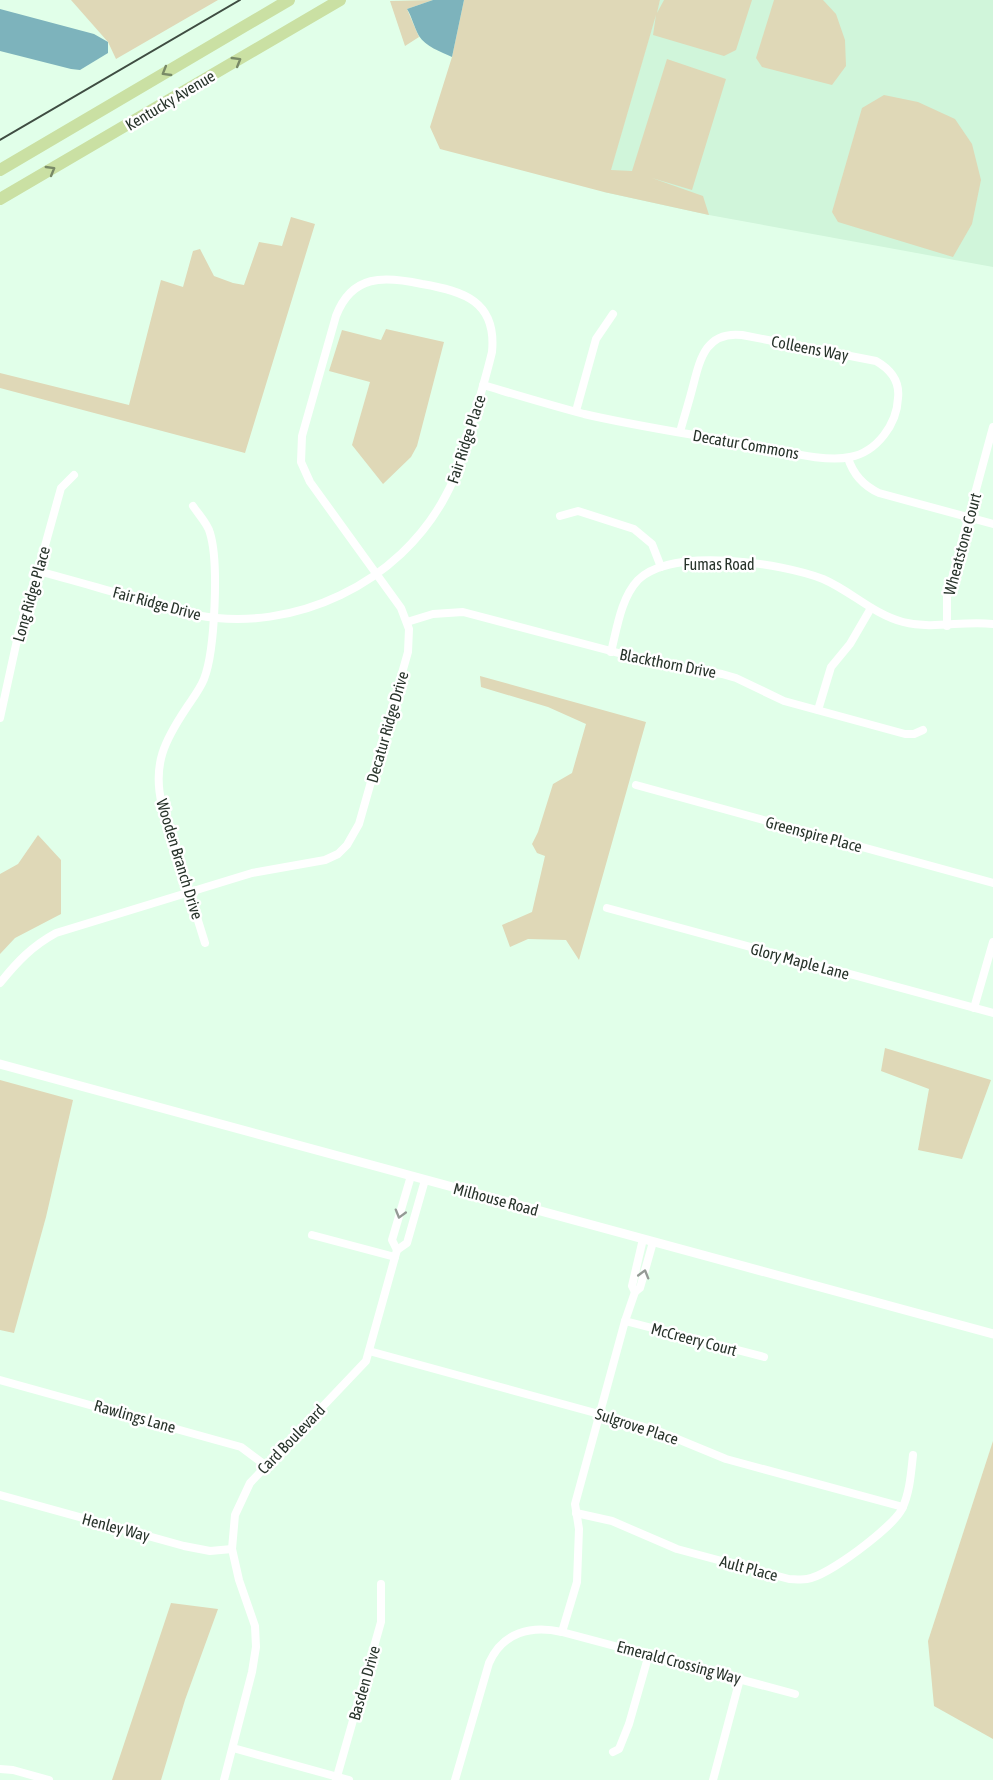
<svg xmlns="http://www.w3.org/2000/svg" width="993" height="1780" font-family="'Asap Condensed',sans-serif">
	<rect width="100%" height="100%" fill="#e1ffe9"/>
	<!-- built -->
	<polygon fill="#d0f5da" points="660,0 993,0 993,267 709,215 604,192"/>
	<!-- green -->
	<g fill="#dfd8b7">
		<polygon points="71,0 218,0 116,59 108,42"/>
		<polygon points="433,0 407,9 419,37 405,46 390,1"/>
		<polygon points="464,0 660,0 657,13 664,0 752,0 736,50 724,56 653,35 656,15 611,170 632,171 667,59 726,79 692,190 652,178 703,196 709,215 604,192 440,149 430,127 452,57"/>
		<polygon points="774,0 823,0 836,14 845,40 846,66 832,85 762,67 756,58"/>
		<polygon points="884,95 918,102 955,119 972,144 981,180 972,224 953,257 838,222 832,212 862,108"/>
		<polygon points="291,217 315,224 245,453 0,388 0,373 129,405 161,280 183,287 193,251 200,249 214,276 233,283 244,285 259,242 282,246"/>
		<polygon points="386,329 444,342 417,446 411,457 383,484 352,445 370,382 329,371 342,330 381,340"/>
		<polygon points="480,676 646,722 579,960 566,940 528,939 510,947 502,925 532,912 545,856 537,853 532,844 538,832 553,784 572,773 586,724 548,707 481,687"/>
		<polygon points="38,835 61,860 61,914 15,938 0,954 0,874 18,864"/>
		<polygon points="885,1048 991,1080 962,1159 918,1150 929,1089 881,1071"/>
		<polygon points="0,1080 73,1100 46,1217 14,1333 0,1330"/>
		<polygon points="993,1441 993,1739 934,1706 928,1641"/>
		<polygon points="171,1603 218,1609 185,1700 161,1780 112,1780"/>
	</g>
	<!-- water -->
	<g fill="#7db3bc">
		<path d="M433 0H464L452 57C441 52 425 46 419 36 414 27 412 17 407 9Z"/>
		<polygon points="0,9 94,34 108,42 108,53 80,70 71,69 0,51"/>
	</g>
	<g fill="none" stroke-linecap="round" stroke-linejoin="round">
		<!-- minor -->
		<g stroke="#fff" stroke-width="8">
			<path d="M483 385C517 395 550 405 584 414 640 427 698 435 755 446 780 450 825 463 850 457 877 452 897 424 898 398 900 381 890 369 876 361L742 335C706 331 700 359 693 386 689 402 684 417 680 432"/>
			<polyline points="576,411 596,339 613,314"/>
			<path d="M848 458C853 474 864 486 879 493L993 524"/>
			<path d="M193 506C198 514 208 524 210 533 219 562 215 651 204 679 200 689 193 698 187 707 165 740 152 764 162 805L205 943"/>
			<polyline points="560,516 578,511 634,529 652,544 661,567"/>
			<polyline points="407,622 433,614 463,612 664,665 722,674 736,678 784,701 905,734 914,734 923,730"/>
			<polyline points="947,626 947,597 993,427"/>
			<path d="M611 652C617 628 621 598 638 580 672 546 782 563 823 579 851 591 873 614 903 622 935 630 962 620 993 624"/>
			<polyline points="818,710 831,667 850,644 871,608"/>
			<polyline points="0,718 19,631 38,571 61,488 74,475"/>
			<polyline points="636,785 993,883"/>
			<polyline points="607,908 993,1013"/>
			<path d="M0 983C17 962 32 946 56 933L252 873 325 860 338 854 347 845 359 824 408 652 409 629 401 608 310 482 301 462 302 436 336 316C352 274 384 276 422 284 463 291 497 301 492 352 487 373 481 393 475 414 467 441 460 469 446 495 400 583 294 634 196 615 177 612 158 604 139 599 106 590 72 580 38 571"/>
			<polyline points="974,1008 993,942"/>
			<polyline points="312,1235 395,1257"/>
			<polyline points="643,1239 632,1286 635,1292 640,1288 653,1242"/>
			<polyline points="397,1250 392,1240 411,1176"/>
			<polyline points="625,1321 764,1357"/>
			<polyline points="369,1351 599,1414 658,1431 726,1459 903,1507"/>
			<polyline points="0,1380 241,1447 265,1465"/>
			<polyline points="0,1495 184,1546 210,1551 232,1549"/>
			<path d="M576 1513 612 1521 677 1549 789 1579C794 1579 801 1580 807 1579 828 1576 892 1528 902 1509 910 1492 911 1473 913 1455"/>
			<polyline points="562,1632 577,1582 579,1529 575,1504 625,1321 635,1292"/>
			<polyline points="233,1748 349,1780"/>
			<polyline points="613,1752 619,1749 629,1724 649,1654"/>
			<polyline points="0,1769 13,1770 49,1780"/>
			<polyline points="224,1780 252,1672 256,1647 255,1626 239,1580 232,1549 235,1515 250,1483 366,1361 397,1250 407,1243 425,1180"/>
			<polyline points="336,1780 381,1622 381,1584"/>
			<path d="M455 1780 489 1663C503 1632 531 1625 562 1632L795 1694"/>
			<polyline points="713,1780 740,1679"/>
		</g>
		<!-- tertiary -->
		<polyline stroke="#fff" stroke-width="9" points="0,1064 993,1334"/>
		<!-- primary -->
		<g stroke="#cae0a3" stroke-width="12">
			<polyline points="0,170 289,0"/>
			<polyline points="0,199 340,0"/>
		</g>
		<!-- rail -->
		<polyline stroke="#3f4d42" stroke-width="2" points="0,140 240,0"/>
	</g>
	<!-- one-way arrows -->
	<defs><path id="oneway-chevron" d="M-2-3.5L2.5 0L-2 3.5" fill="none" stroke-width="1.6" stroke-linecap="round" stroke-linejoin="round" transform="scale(1.5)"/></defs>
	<g stroke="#798a67">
		<use href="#oneway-chevron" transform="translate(237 61) rotate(-31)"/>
		<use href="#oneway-chevron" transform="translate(166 72) rotate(149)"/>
		<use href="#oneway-chevron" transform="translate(51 170) rotate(-30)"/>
	</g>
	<g stroke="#949a95">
		<use href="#oneway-chevron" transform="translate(400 1214) rotate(106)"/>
		<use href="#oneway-chevron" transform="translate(644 1274) rotate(-74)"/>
	</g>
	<g text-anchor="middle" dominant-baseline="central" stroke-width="5" stroke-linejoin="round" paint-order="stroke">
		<!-- street labels -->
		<g font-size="16" fill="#28342b" stroke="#fff">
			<text transform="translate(170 100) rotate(-31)">Kentucky Avenue</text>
			<text transform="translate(810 348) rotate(11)">Colleens Way</text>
			<text transform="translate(466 439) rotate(-72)">Fair Ridge Place</text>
			<text transform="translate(746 444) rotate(10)">Decatur Commons</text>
			<text transform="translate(962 544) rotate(-75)">Wheatstone Court</text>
			<text x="719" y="564">Fumas Road</text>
			<text transform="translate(31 594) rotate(-74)">Long Ridge Place</text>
			<text transform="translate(157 603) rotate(15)">Fair Ridge Drive</text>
			<text transform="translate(668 663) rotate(11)">Blackthorn Drive</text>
			<text transform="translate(387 727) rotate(-74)">Decatur Ridge Drive</text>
			<text transform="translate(814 834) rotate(15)">Greenspire Place</text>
			<text transform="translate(180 859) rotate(73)">Wooden Branch Drive</text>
			<text transform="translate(800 961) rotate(15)">Glory Maple Lane</text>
			<text transform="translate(496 1199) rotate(15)">Milhouse Road</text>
			<text transform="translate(694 1339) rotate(15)">McCreery Court</text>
			<text transform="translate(135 1416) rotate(16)">Rawlings Lane</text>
			<text transform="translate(637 1426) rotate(18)">Sulgrove Place</text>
			<text transform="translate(291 1439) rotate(-46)">Card Boulevard</text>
			<text transform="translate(116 1527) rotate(15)">Henley Way</text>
			<text transform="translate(749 1568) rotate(15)">Ault Place</text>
			<text transform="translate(679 1662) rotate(15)">Emerald Crossing Way</text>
			<text transform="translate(364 1683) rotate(-74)">Basden Drive</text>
		</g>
	</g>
</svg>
